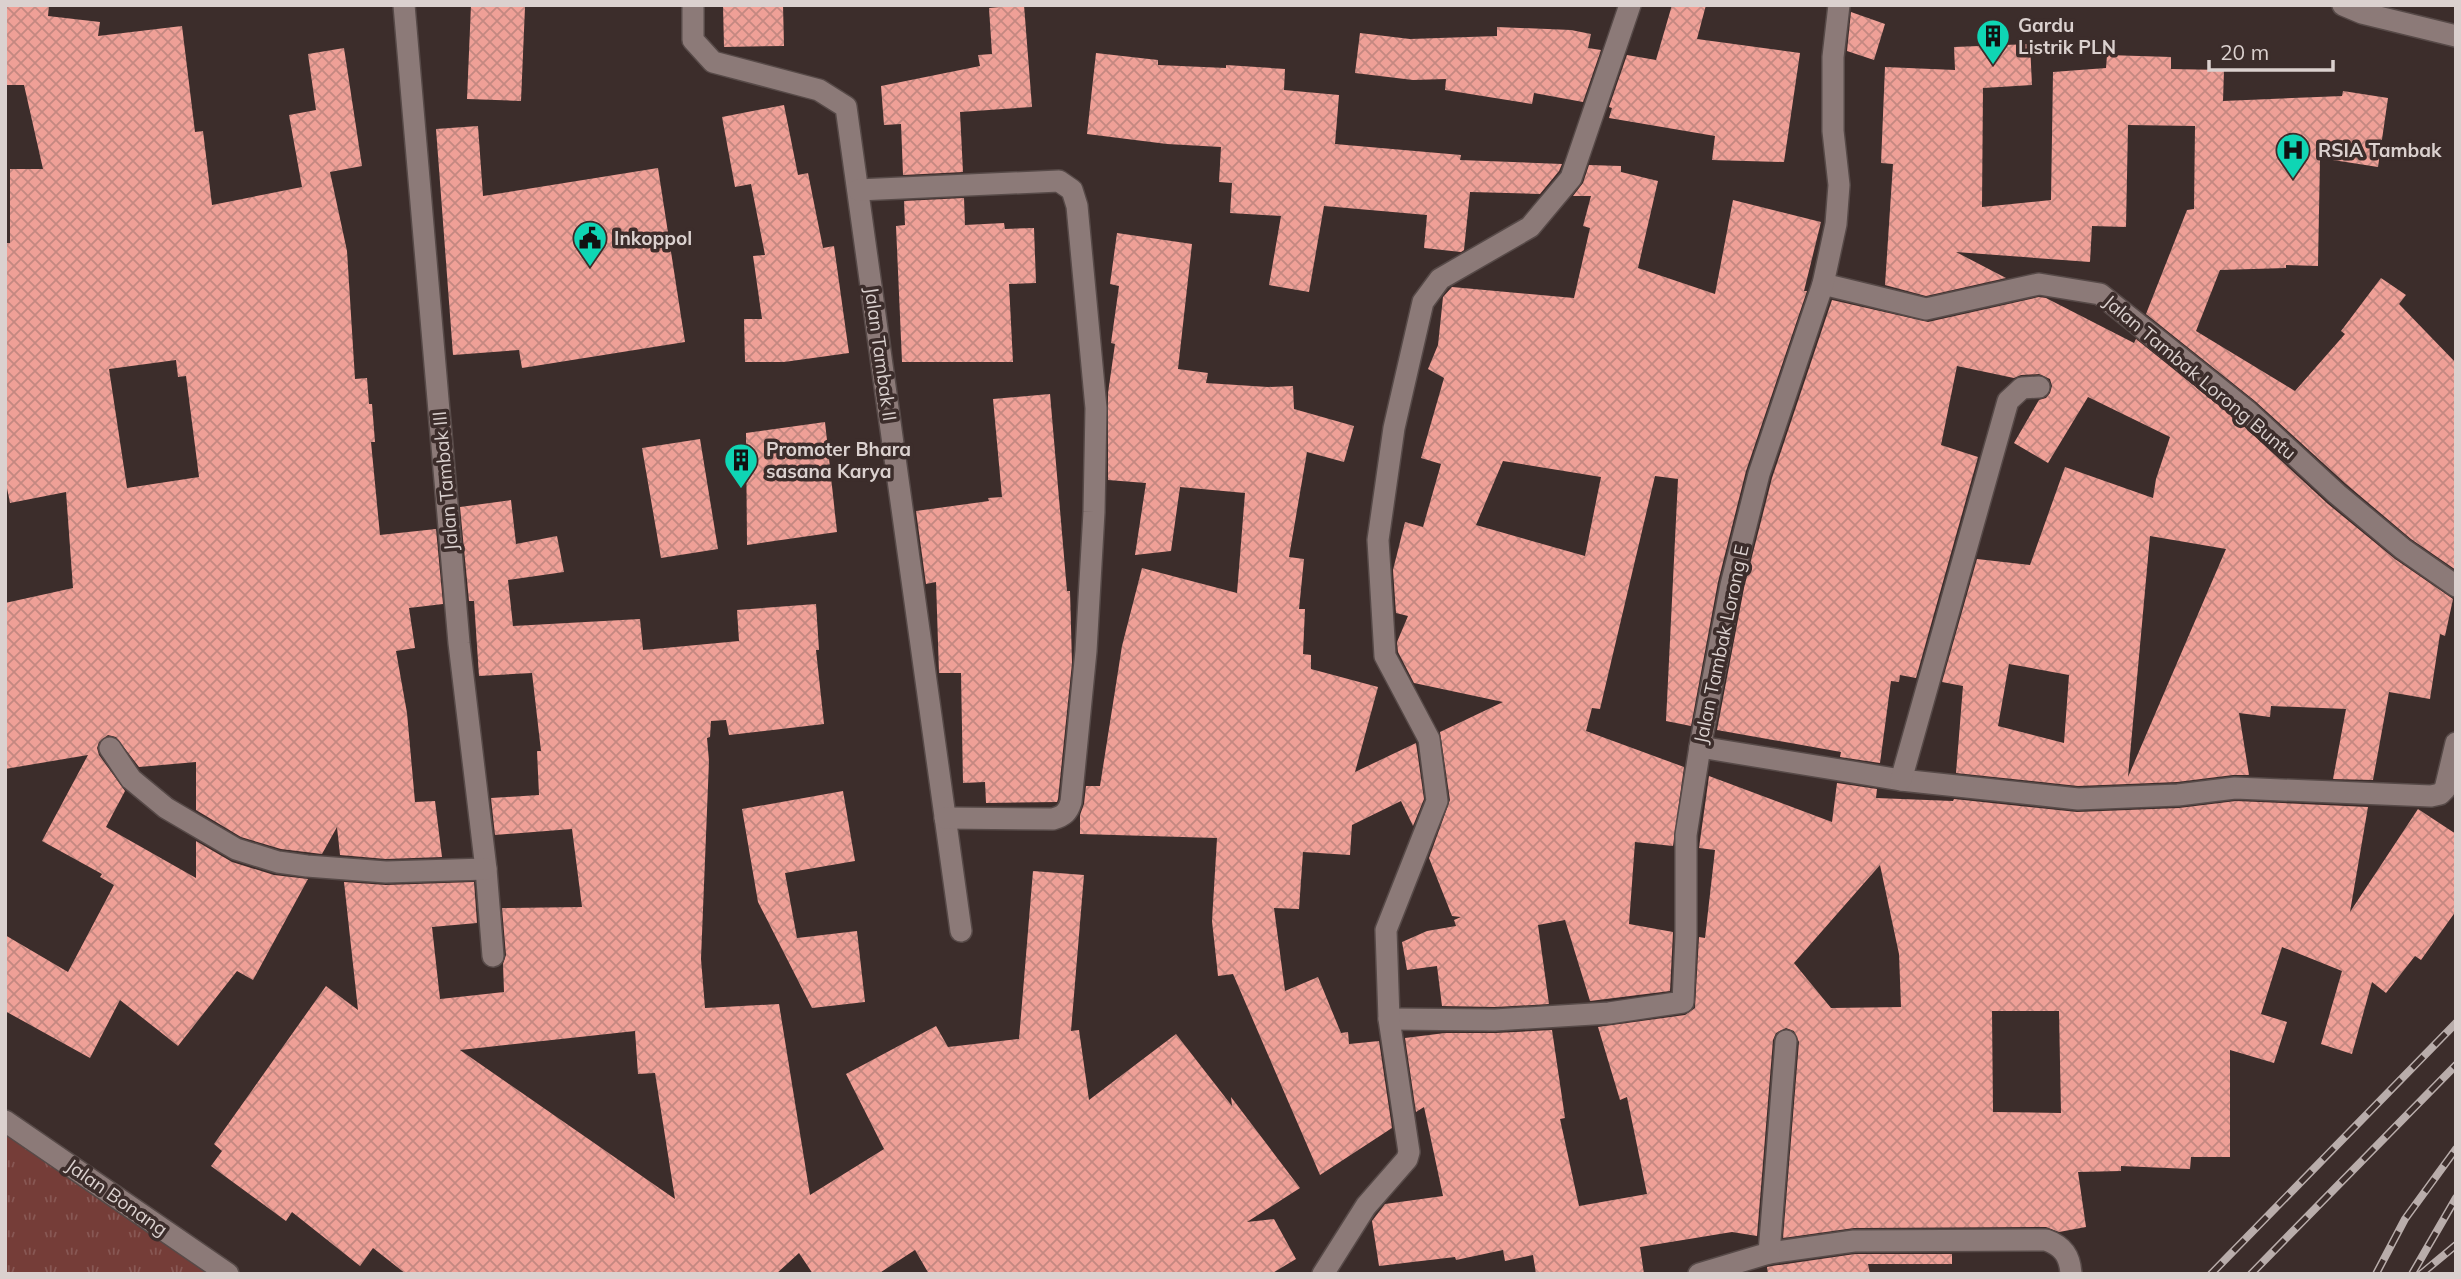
<svg xmlns="http://www.w3.org/2000/svg" width="2461" height="1279" font-family="Mulish,sans-serif">
	<defs>
		<pattern id="park-tufts" width="24" height="20" patternUnits="userSpaceOnUse" patternTransform="scale(1.75)"><rect width="24" height="20" fill="#753d38"/><path d="M3 7l-1-3M5 7V3M7 7l1-3M15 17l-1-3M17 17v-4M19 17l1-3" fill="none" stroke="#885854"/></pattern>
		<pattern id="building-cross-hatch" width="8" height="8" patternUnits="userSpaceOnUse" patternTransform="scale(1.75)"><rect width="8" height="8" fill="#efa097"/><path d="M0 0l8 8M0 8l8-8" fill="none" stroke="#c48881"/></pattern>
	</defs>
	<rect width="100%" height="100%" fill="#3c2d2b"/>
	<!-- park -->
	<polygon fill="url(#park-tufts)" points="5,1111 225,1274 5,1274"/>
	<!-- building -->
	<g fill="url(#building-cross-hatch)" fill-rule="evenodd">
		<path d="M5 5H49L48 16 100 22 98 36 182 26 195 132 203 131 212 205 302 187 289 115 316 110 308 54 344 48 362 166 330 172 347 251 355 379 367 378 369 404H372L375 442H371L380 535 436 529 443 604 409 608 415 648 396 651 407 713 415 802 435 801 442 857 386 859 340 855 337 827 322 854 281 849 241 837 196 810V762L139 767 116 737 108 735 99 742 97 748 99 755 125 791 106 827 196 878V841L232 862 274 875 308 879 253 980 237 971 178 1046 120 1000 90 1058 5 1011V935L68 972 114 885 100 877 102 874 42 841 88 755 5 769V603L73 588 66 492 10 503 5 478V243H10V169H43L24 85H5ZM176 360 178 377 186 376 199 477 127 488 109 369Z"/>
		<polygon points="471,5 525,7 521,101 467,99"/>
		<polygon points="723,5 783,5 784,46 724,47"/>
		<polygon points="1024,5 1032,107 960,112 963,172 903,175 901,124 884,125 881,86 980,66 978,55 992,54 989,8"/>
		<polygon points="1672,5 1706,5 1697,39 1800,53 1784,162 1712,160 1715,136 1609,118 1612,108 1609,107 1627,55 1656,60"/>
		<polygon points="1851,12 1885,24 1874,60 1847,51"/>
		<polygon points="1497,27 1571,30 1591,34 1588,48 1601,50 1583,102 1534,93 1532,104 1445,90 1446,79 1413,80 1355,73 1360,33 1410,39 1497,36"/>
		<polygon points="2030,44 2032,85 1983,88 1982,207 2051,200 2053,72 2106,68 2107,55 2171,57 2171,69 2224,70 2223,101 2342,96 2343,91 2388,98 2378,167 2320,158 2318,266 2286,265 2286,268 2220,270 2196,331 2295,391 2345,334 2341,331 2381,278 2406,295 2399,304 2456,363 2456,570 2411,539 2346,484 2255,401 2146,314 2187,210 2194,209 2195,126 2128,125 2126,227 2092,226 2090,262 1956,252 2006,278 1926,296 1885,285 1893,164 1881,163 1885,67 1955,70 1954,47"/>
		<polygon points="1096,53 1158,60 1158,65 1226,68 1226,65 1285,69 1284,90 1339,95 1335,144 1461,155 1460,160 1562,164 1559,171 1540,194 1470,192 1464,250 1461,252 1424,248 1427,215 1324,206 1309,292 1269,285 1281,216 1230,213 1232,183 1219,182 1221,147 1167,144 1087,134"/>
		<polygon points="784,105 798,175 808,173 823,248 834,246 849,353 784,362 745,362 744,319 762,319 753,256 765,255 751,184 735,187 722,117"/>
		<polygon points="478,126 483,196 658,168 685,342 522,368 519,350 453,355 436,129"/>
		<path d="M1589 165 1621 166V172L1658 181 1638 268 1715 294 1733 200 1821 222 1804 291H1807L1746 471 1718 582 1691 726 1666 721 1678 479 1655 476 1600 709 1592 708 1586 731 1684 767 1673 846 1635 842 1629 924 1673 932 1670 991 1590 1001 1565 920 1538 925 1549 1004 1495 1007 1442 1006 1437 966 1407 970 1402 942 1427 931 1456 926 1454 920 1461 917 1452 916 1429 858 1450 800 1440 732 1503 702 1414 683 1398 652 1397 642 1408 616 1396 613 1393 570 1405 522 1423 527 1441 464 1421 458 1444 378 1428 369 1438 345 1443 297 1452 287 1574 298 1590 228 1583 226 1591 196H1573L1583 183ZM1503 461 1601 477 1585 556 1476 525Z"/>
		<polygon points="964,198 965,225 1004,223 1005,229 1034,228 1036,283 1009,284 1013,362 902,362 896,226 905,225 904,201"/>
		<polygon points="1117,233 1192,244 1178,369 1208,373 1206,383 1268,387 1293,386 1294,409 1354,426 1344,462 1307,452 1289,557 1304,559 1299,609 1305,609 1303,654 1311,655 1311,669 1378,687 1355,772 1416,743 1424,799 1413,826 1401,801 1352,825 1350,855 1303,852 1299,909 1274,908 1285,991 1318,977 1341,1033 1348,1032 1349,1044 1379,1041 1392,1128 1320,1175 1233,974 1218,976 1212,921 1217,838 1080,834 1080,815 1084,804 1086,786 1100,786 1122,646 1142,568 1237,593 1245,493 1180,487 1171,551 1135,555 1146,483 1108,480 1108,393 1115,344 1111,343 1119,286 1110,284"/>
		<path d="M2039 297 2046 298 2134 343 2136 339 2238 421 2328 504 2395 559 2453 599 2445 636 2440 634 2430 699 2389 692 2373 780 2333 779 2346 709 2271 706 2270 717 2239 713 2249 775H2233L2177 782 2078 786 1956 773 1963 686 1942 682 1977 559 2030 565 2065 467 2153 498 2156 479 2170 437 2088 397 2048 463 2014 443 2039 400 2046 398 2050 393 2052 386 2050 379 2039 374 2021 375 2014 378 1957 366 1941 445 1978 457 1916 678 1900 675 1899 682 1891 681 1880 763 1840 757 1841 752 1717 730 1744 588 1772 478 1832 300 1928 322ZM2150 536 2226 549 2128 777ZM2009 664 2069 675 2064 743 1998 726Z"/>
		<polygon points="1050,394 1067,591 1070,591 1072,663 1058,799 1057,802 986,803 985,782 963,783 961,673 939,673 936,582 926,584 916,511 989,501 988,498 1002,497 993,399"/>
		<polygon points="825,422 837,532 747,545 746,433"/>
		<polygon points="700,439 718,549 661,558 642,448"/>
		<path d="M511 500 516 544 557 536 564 572 508 580 513 626 640 619 643 650 739 641 737 610 816 604 819 650H816L824 724 729 735 726 720 711 721 710 737 707 738 709 761 701 959 705 1008 779 1004 810 1195 884 1149 846 1074 936 1026 948 1047 1019 1039 1033 871 1084 875 1071 1031 1079 1030 1089 1100 1176 1034 1232 1106 1231 1097 1300 1188 1247 1222 1274 1219 1296 1259 1271 1274H929L915 1250 878 1274H813L799 1253 776 1274H406L373 1248 360 1266 292 1212 286 1221 211 1166 222 1151 214 1144 326 986 358 1010 344 882 386 885 474 882 477 923 432 927 440 999 504 992 503 964 506 955 502 908 582 907 572 829 495 835 491 798 539 795 537 751H541L532 673 479 676 474 601H469L460 507ZM635 1031 638 1074 655 1073 675 1199 460 1050Z"/>
		<path d="M1709 776 1832 822 1837 783 1877 789 1876 798 1953 801 1954 799 2077 812 2179 808 2236 801 2368 807 2350 912 2418 809 2456 834V911L2421 960 2415 956 2386 993 2372 982 2352 1054 2321 1044 2342 971 2282 947 2261 1014 2287 1022 2274 1063 2230 1050V1157H2191L2190 1169 2121 1166V1171L2078 1172 2086 1227 2059 1232 2046 1227 1854 1228 1783 1238 1799 1042 1794 1031 1786 1028 1776 1033 1773 1040 1757 1236 1732 1232 1640 1247 1644 1274H1536L1533 1255 1505 1261 1503 1250 1456 1260 1455 1257 1379 1266 1372 1221 1385 1204 1443 1196 1424 1107 1416 1112 1405 1038 1445 1033H1496L1552 1030 1565 1118 1560 1119 1579 1206 1647 1194 1627 1097 1620 1100 1598 1027 1685 1015 1695 1008 1699 937 1705 938 1715 850 1699 848ZM1880 865 1899 954 1901 1007 1831 1008 1794 963ZM1992 1011H2059L2061 1113 1993 1112Z"/>
		<polygon points="843,791 855,861 785,873 797,938 857,931 865,1002 812,1008 758,902 742,809"/>
		<polygon points="1855,1254 1952,1254 1952,1264 1868,1264 1870,1274 1768,1274 1767,1267 1772,1266"/>
	</g>
	<g fill="none" stroke-linecap="round" stroke-linejoin="round">
		<!-- minor casing -->
		<g stroke="#574a48" stroke-width="24">
			<g id="minor">
				<polyline points="404,5 459,643 486,869 493,956"/>
				<polyline points="693,5 693,40 713,62 819,90 846,107 961,931"/>
				<polyline points="2343,5 2362,13 2456,36"/>
				<path d="M858 190 1059 181 1072 190 1077 206 1096 408 1094 512 1086 651 1071 802C1068 812 1064 816 1053 819L945 818"/>
				<polyline points="1823,284 1926,309 2039,284 2100,294 2247,411 2337,494 2403,549 2456,586"/>
				<polyline points="1700,747 1901,780 2078,799 2178,795 2235,788 2431,796 2440,794 2445,789 2456,743"/>
				<polyline points="110,748 131,779 166,808 236,849 278,862 307,866 386,872 486,869"/>
				<polyline points="1901,780 2008,401 2022,388 2039,387"/>
				<polyline points="1389,1019 1495,1020 1609,1013 1683,1002 1686,936 1686,835 1700,747 1731,585 1759,474 1823,284 1836,224 1839,185 1833,131 1833,57 1839,5"/>
				<polyline points="5,1121 228,1274"/>
				<path d="M1769 1253 1854 1241 2046 1240C2063 1246 2070 1256 2071 1274"/>
				<polyline points="1323,1274 1366,1206 1407,1159 1409,1152 1389,1019 1386,930 1437,801 1429,739 1385,656 1378,540 1394,428 1423,302 1440,279 1530,227 1571,178 1630,5"/>
				<polyline points="1699,1274 1769,1253 1786,1041"/>
			</g>
		</g>
		<!-- minor -->
		<use href="#minor" stroke="#8c7a78" stroke-width="21"/>
		<!-- rail casing -->
		<g stroke="#b9adab" stroke-width="8">
			<g id="rail">
				<polyline points="2211,1274 2456,1023"/>
				<polyline points="2251,1274 2456,1065"/>
				<polyline points="2376,1274 2405,1219 2456,1149"/>
				<polyline points="2412,1274 2456,1198"/>
				<polyline points="2421,1274 2456,1245"/>
			</g>
		</g>
		<!-- rail -->
		<use href="#rail" stroke="#3c2d2b" stroke-width="5" stroke-dasharray="16" stroke-linecap="butt"/>
	</g>
	<!-- icons -->
	<defs>
		<g id="building-pin" transform="scale(1.75)"><path d="M0 17L-7.5 6A9.5 9.5 0 1 1 7.5 6Z" fill="#0fd5b4" stroke="#3c2d2b"/><path d="M-4-6H4V6H1V3H-1V6H-4ZM-2.5-4.3h1.7v1.8h-1.7ZM.8-4.3h1.7v1.8H.8ZM-2.5-1h1.7V.8h-1.7ZM.8-1h1.7V.8H.8Z" fill="#111"/></g>
		<g id="hospital-pin" transform="scale(1.75)"><path d="M0 17L-7.5 6A9.5 9.5 0 1 1 7.5 6Z" fill="#0fd5b4" stroke="#3c2d2b"/><path d="M-5-5h3v3.5h4V-5h3V5h-3V1.5h-4V5h-3Z" fill="#111"/></g>
		<g id="civic-pin" transform="scale(1.75)"><path d="M0 17L-7.5 6A9.5 9.5 0 1 1 7.5 6Z" fill="#0fd5b4" stroke="#3c2d2b"/><path d="M-.6-6.5H3V-4.5H.6V-3L4-1V1h2V6H-6V1h2V-1L-.6-3ZM-1.2 2.5V6h2.4V2.5Z" fill="#111"/></g>
	</defs>
	<g fill-rule="evenodd">
		<use href="#building-pin" x="1993" y="36"/>
		<use href="#hospital-pin" x="2293" y="150"/>
		<use href="#civic-pin" x="590" y="238"/>
		<use href="#building-pin" x="741" y="460"/>
	</g>
	<g text-anchor="middle" dominant-baseline="central" stroke-width="7" stroke-linejoin="round" paint-order="stroke">
		<!-- poi labels -->
		<g font-size="19" font-weight="bold" fill="#dbd1cf" stroke="#3c2d2b" text-anchor="start">
			<text x="2018" y="25">Gardu<tspan x="2018" dy="22">Listrik PLN</tspan></text>
			<text x="2318" y="150">RSIA Tambak</text>
			<text x="614" y="238">Inkoppol</text>
			<text x="766" y="449">Promoter Bhara<tspan x="766" dy="22">sasana Karya</tspan></text>
		</g>
		<!-- street labels -->
		<g font-size="19" fill="#dbd1cf" stroke="#3c2d2b">
			<text transform="translate(881 354) rotate(82)">Jalan Tambak II</text>
			<text transform="translate(2200 377) rotate(40)">Jalan Tambak Lorong Buntu</text>
			<text transform="translate(445 481) rotate(-95)">Jalan Tambak III</text>
			<text transform="translate(1721 644) rotate(-78)">Jalan Tambak Lorong E</text>
			<text transform="translate(117 1197) rotate(35)">Jalan Bonang</text>
		</g>
	</g>
	<!-- border -->
	<rect width="2461" height="1279" fill="none" stroke="#dbd1cf" stroke-width="14"/>
	<!-- scale -->
	<path d="M2209 60v10h124v-10" fill="none" stroke="#dbd1cf" stroke-width="3.5"/>
	<text x="2220" y="60" font-size="21" fill="#dbd1cf" stroke="#3c2d2b" stroke-width="5" paint-order="stroke">20 m</text>
</svg>
